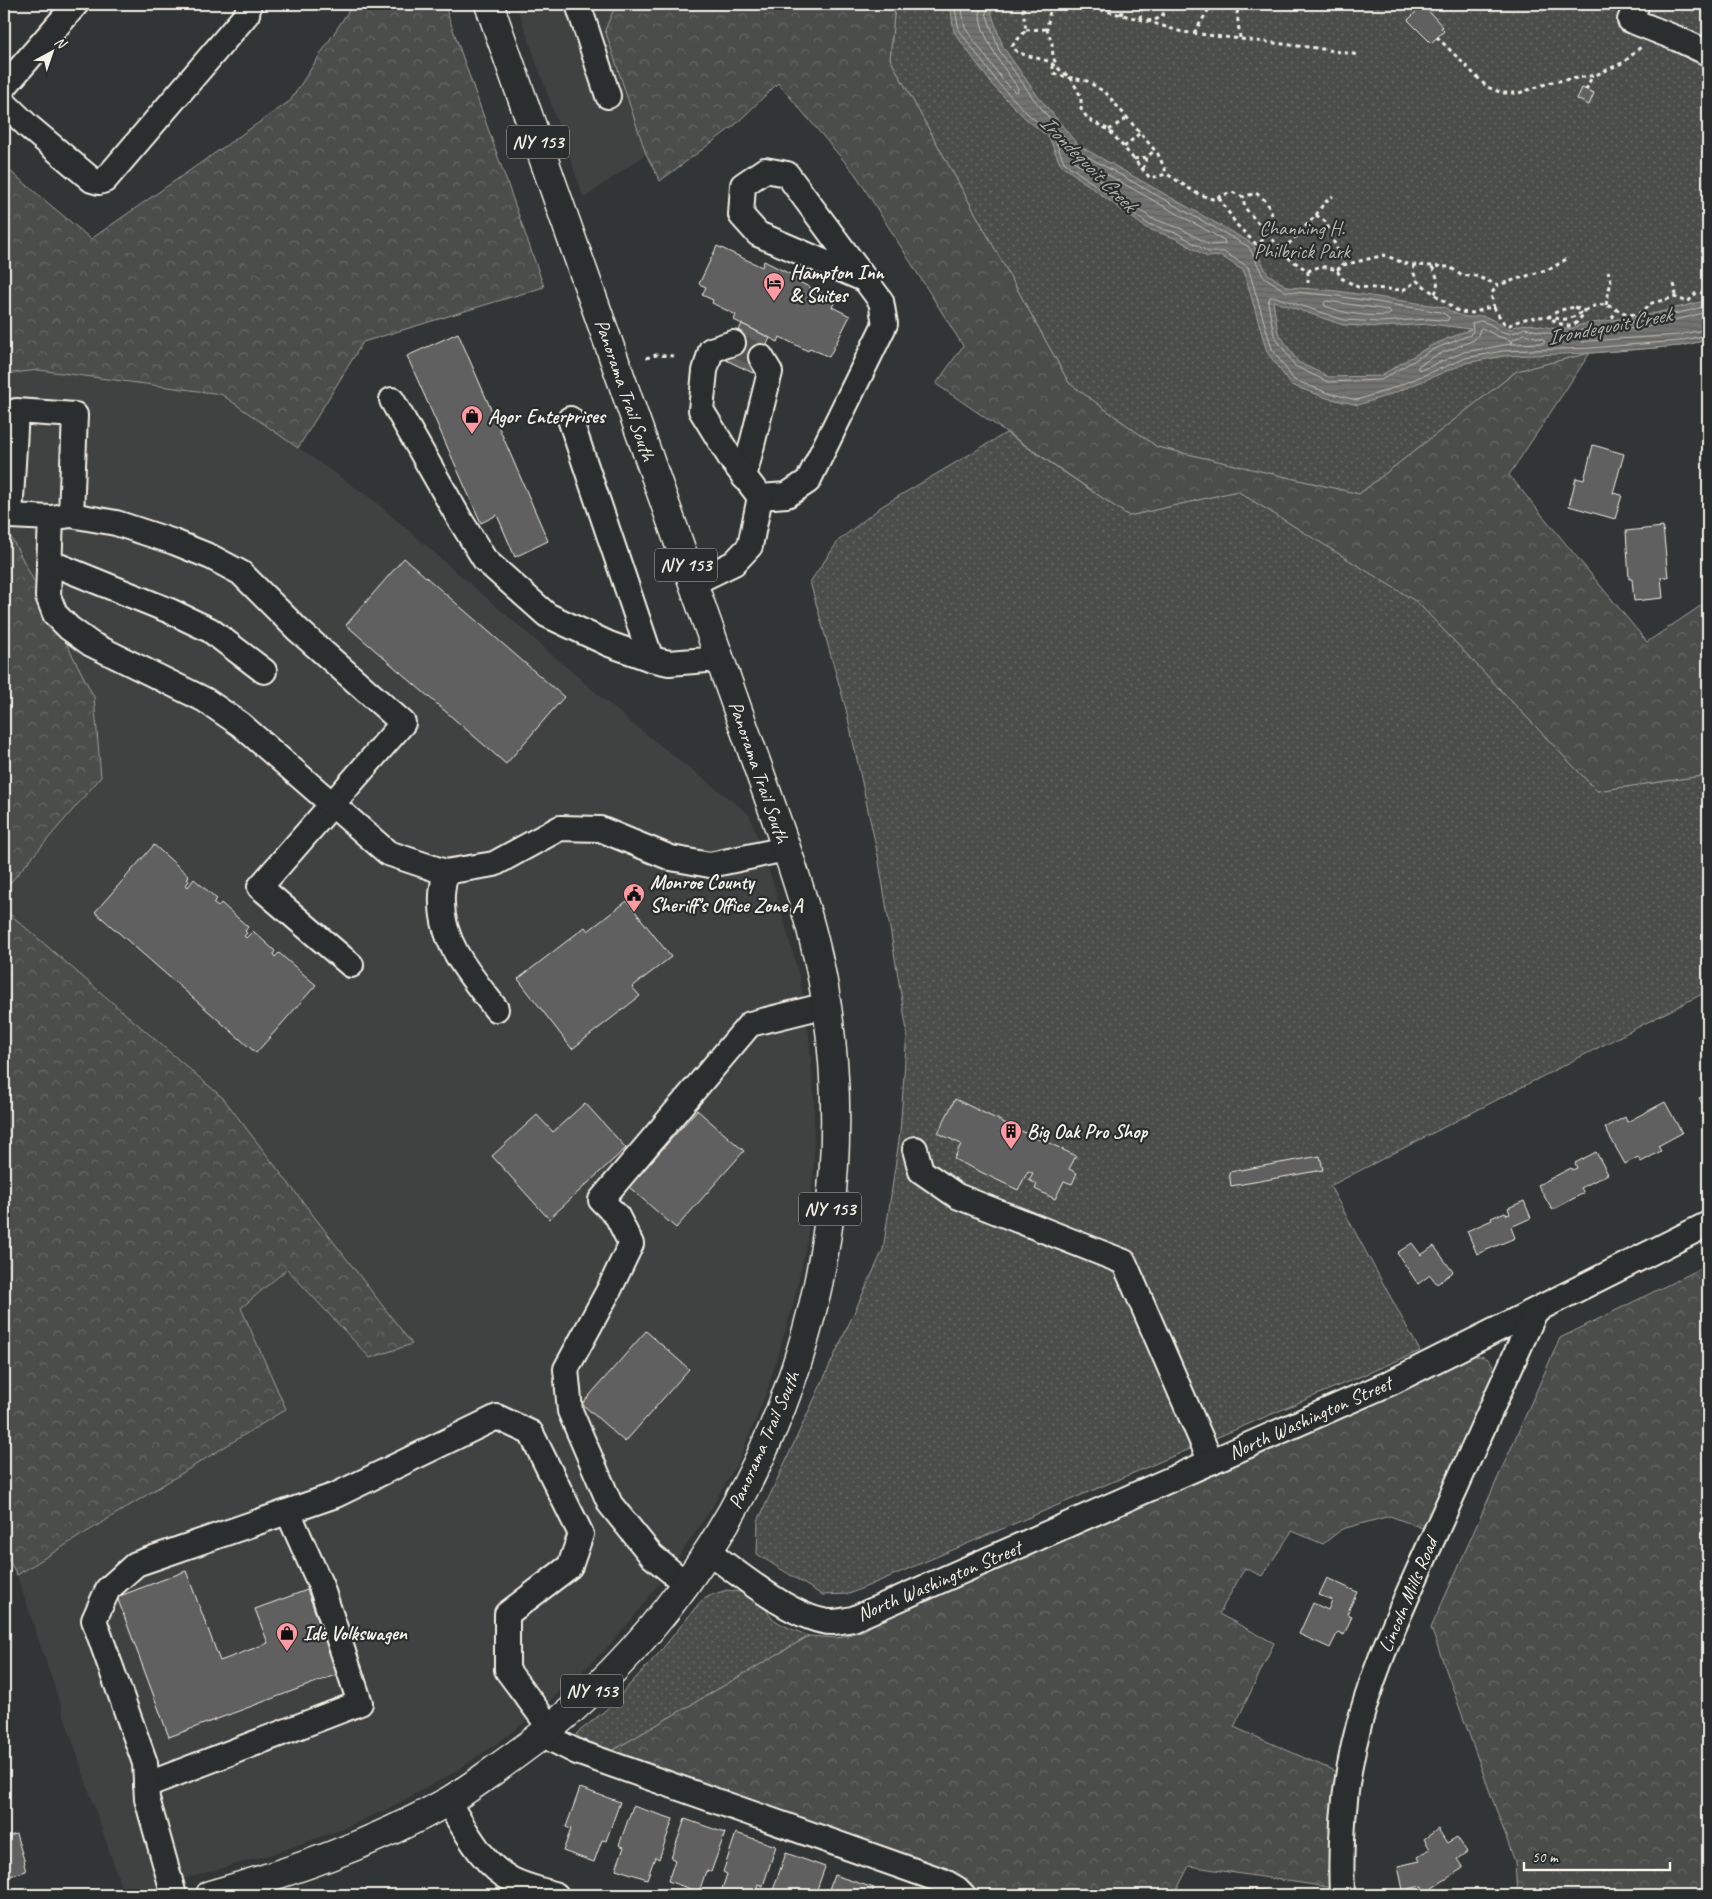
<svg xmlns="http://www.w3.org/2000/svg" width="1712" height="1899" font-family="Caveat,sans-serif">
	<defs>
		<pattern id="grass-dots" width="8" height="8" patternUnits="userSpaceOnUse" patternTransform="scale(1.25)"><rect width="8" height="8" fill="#4b4d4c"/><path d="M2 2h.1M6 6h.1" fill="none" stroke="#666766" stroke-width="1.8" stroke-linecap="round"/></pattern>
		<pattern id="forest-crowns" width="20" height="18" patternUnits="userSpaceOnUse" patternTransform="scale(1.25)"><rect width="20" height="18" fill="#4b4d4c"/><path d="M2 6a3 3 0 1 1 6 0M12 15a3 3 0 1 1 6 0" fill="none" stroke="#666766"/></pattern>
		<pattern id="water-rules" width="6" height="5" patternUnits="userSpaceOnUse" patternTransform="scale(1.25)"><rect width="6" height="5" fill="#727370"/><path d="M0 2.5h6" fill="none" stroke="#5e5e5b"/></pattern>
	</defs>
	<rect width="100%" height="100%" fill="#323535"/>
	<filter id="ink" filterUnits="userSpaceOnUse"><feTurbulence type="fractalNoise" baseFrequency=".02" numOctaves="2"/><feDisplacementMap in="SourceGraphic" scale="10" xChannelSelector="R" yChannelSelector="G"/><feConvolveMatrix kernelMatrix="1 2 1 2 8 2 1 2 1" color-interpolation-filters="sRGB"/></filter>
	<g filter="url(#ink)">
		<!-- built -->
		<g fill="#404242">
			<polygon points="516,4 616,4 605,30 646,154 584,198"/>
			<polygon points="39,370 221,394 372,499 630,722 749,814 774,885 800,979 809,1036 814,1096 814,1164 807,1241 793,1305 767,1391 739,1460 709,1512 678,1558 633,1618 604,1651 540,1710 499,1742 453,1773 389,1808 337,1831 272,1854 127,1895 124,1895 17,1575 286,1409 241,1308 287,1269 370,1358 411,1344 223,1098 4,909 4,890 101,777 11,537 4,536 4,374"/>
		</g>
		<!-- grass -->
		<g fill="url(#grass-dots)" stroke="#a09f9a">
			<polygon points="895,4 1708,4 1708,340 1680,346 1590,353 1517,371 1359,494 1157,447 1069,383 890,59"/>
			<polygon points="1006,433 1129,516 1237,491 1417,602 1597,791 1708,775 1708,991 1330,1186 1420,1351 849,1594 822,1595 757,1554 758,1521 883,1250 900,1133 907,1031 878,856 846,709 810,582 839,540 882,506"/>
			<path d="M727 1590C742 1592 755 1594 765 1607 767 1610 768 1614 771 1617 781 1626 797 1631 809 1636L605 1755 589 1746 576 1734 607 1709 659 1653 701 1601 711 1595Z"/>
		</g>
		<!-- forest -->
		<g fill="url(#forest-crowns)" stroke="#a09f9a">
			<polygon points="353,4 444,4 544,287 363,342 298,448 221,394 39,370 4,374 4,166 91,239 290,101"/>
			<polygon points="616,4 895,4 890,59 1069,383 1157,447 1359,494 1517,371 1590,353 1509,475 1647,642 1708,601 1708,775 1597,791 1417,602 1237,491 1129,516 936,384 963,346 856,175 778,83 735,125 660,181 646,154 605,30"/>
			<polygon points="4,536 11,537 94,697 101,777 4,890"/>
			<polygon points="4,909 223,1098 412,1344 370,1358 287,1269 241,1308 286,1409 17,1575 4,1551"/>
			<polygon points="1708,1265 1708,1895 1517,1895 1515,1862 1431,1628 1560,1338"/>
			<path d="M1472 1356C1490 1355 1496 1363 1493 1381L1425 1529 1390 1516 1342 1529 1323 1544 1292 1531 1262 1576 1245 1568 1219 1614 1274 1643 1234 1727 1339 1773 1334 1888 1189 1866 1174 1895H978L957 1879 605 1755 809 1636 837 1638 865 1630 888 1614Z"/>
		</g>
		<!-- water -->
		<path fill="url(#water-rules)" stroke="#a6a5a0" fill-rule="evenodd" d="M950 4H995L991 12 1003 47 1037 95 1078 145 1253 244 1267 273 1287 287 1337 291 1444 307C1453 313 1463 318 1474 317 1479 316 1477 315 1482 316 1493 318 1501 326 1511 329 1531 315 1557 338 1580 325L1652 314 1708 300V340L1680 346 1590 353 1504 356 1466 363 1389 395 1358 405 1327 398 1291 385 1267 352 1244 271 1221 256 1207 257 1177 239 1146 228 1060 164 1049 137 1026 119 994 87 954 32ZM1273 301 1343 325 1379 327 1430 324 1471 329 1430 346 1380 376 1329 377 1298 362 1278 332Z"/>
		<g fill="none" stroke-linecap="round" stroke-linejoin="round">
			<!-- shore -->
			<g stroke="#c0bfb8" stroke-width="1">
				<polyline points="954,4 959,30 998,83 1029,115 1053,135 1064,162 1148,224 1179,234 1208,252 1224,252 1248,267 1272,349 1294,380 1328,393 1357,400 1388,390 1466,358 1503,351 1590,348 1679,341 1708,335"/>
				<path d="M961 4 965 28 1002 79 1014 91 1017 92 1018 88C1006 71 971 25 982 4"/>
				<polyline points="990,4 986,13 999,50 1033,98 1074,149 1249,247 1263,276 1285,291 1337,296 1441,312 1449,317 1447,321 1430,319 1379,322 1344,320 1276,297 1270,297 1268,303 1274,335 1295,366 1328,382 1381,380 1432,350 1470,335 1473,331 1472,323 1481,321 1490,324 1500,331 1510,334 1525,328 1547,333 1571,335 1582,330 1653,319 1708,306"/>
				<polygon points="1076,157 1224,240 1225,244 1210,245 1182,229 1151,218 1074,161 1073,158"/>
				<path d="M1327 301 1389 310 1391 313 1389 315C1367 317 1346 314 1325 306L1324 303Z"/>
				<polyline points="1708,312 1654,325 1584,336 1580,340 1582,342 1589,341 1678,335 1708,329"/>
				<polygon points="1482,328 1497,336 1510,340 1511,344 1464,352 1421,370 1418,369 1418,366 1435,356 1474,340 1478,335 1480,329"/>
				<polygon points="1525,334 1543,339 1545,342 1543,343 1512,344 1513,340"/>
			</g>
		</g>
		<!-- building -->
		<g fill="#5f605f" stroke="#f4f1e8">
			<polygon points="1423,5 1443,27 1441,28 1444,31 1431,43 1408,20"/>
			<polygon points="1582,88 1594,93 1589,105 1577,99"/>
			<polygon points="717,246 762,267 764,261 796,277 795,280 836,300 832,307 850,316 829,357 810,348 808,351 780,337 778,342 734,320 736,315 712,303 713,300 702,295 706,287 699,284"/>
			<polygon points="742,324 770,338 753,373 724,359"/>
			<polygon points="458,333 548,541 515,557 497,515 481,523 407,356"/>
			<polygon points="1593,445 1624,454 1613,493 1622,495 1615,519 1569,506 1576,478 1584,480"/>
			<polygon points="1663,527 1668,577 1661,577 1663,598 1634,601 1632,579 1629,579 1626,531"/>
			<polygon points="404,558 564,697 506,764 346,625"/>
			<polygon points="154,845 189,876 187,879 189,881 186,885 188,887 194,879 217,899 213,903 218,907 221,903 248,927 245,931 247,933 244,936 246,938 253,931 275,951 273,954 275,957 279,953 316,985 256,1053 95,912"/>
			<polygon points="627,901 671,957 632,987 640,996 572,1049 518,979 585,927 588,931"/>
			<polygon points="1708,1088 1708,1114 1699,1098 1708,1094 1706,1090"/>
			<polygon points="955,1099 1042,1141 1043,1140 1076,1156 1069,1169 1077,1173 1072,1184 1064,1181 1055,1199 1035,1189 1037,1184 1029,1180 1033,1173 1028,1171 1018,1190 954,1159 961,1144 938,1133"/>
			<polygon points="1665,1102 1682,1133 1658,1146 1661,1151 1641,1162 1638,1157 1625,1164 1605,1128 1625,1117 1627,1122"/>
			<polygon points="585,1103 626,1148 549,1219 492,1156 537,1115 553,1132"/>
			<polygon points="697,1110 744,1151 676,1228 629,1187"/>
			<polygon points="1596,1152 1608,1174 1581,1188 1584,1193 1552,1210 1538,1185 1571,1168 1572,1170 1577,1168 1575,1163"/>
			<polygon points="1320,1156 1323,1170 1231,1186 1229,1172"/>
			<polygon points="1524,1201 1531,1218 1511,1227 1515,1238 1477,1254 1467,1231 1492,1220 1491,1218 1505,1212 1507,1215 1510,1214 1508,1208"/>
			<polygon points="1412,1243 1421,1255 1434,1246 1453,1272 1437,1284 1430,1275 1418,1284 1397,1253"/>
			<polygon points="646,1331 689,1369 625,1442 582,1404"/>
			<polygon points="186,1571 220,1661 268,1643 255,1609 307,1590 338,1674 169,1737 117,1597"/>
			<polygon points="1327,1578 1357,1592 1347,1614 1352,1616 1344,1635 1338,1632 1330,1648 1299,1634 1313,1603 1328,1610 1332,1600 1319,1595"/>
			<polygon points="580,1788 620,1802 606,1841 602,1840 594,1862 563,1851 571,1829 566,1827"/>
			<polygon points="633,1806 673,1819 659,1859 655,1857 647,1879 616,1869 624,1847 619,1845"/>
			<polygon points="685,1819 725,1833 711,1872 706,1871 699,1892 668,1881 675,1860 671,1858"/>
			<polygon points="1438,1829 1447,1843 1457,1837 1467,1852 1457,1859 1463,1868 1423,1894 1422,1886 1403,1890 1398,1866 1420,1861 1418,1857 1430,1849 1424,1839"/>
			<polygon points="736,1833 776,1846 763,1886 758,1884 755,1895 720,1895 727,1874 723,1872"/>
			<polygon points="16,1834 25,1863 24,1864 26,1871 7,1877 4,1872 4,1838"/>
			<polygon points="786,1853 825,1867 815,1895 776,1895 772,1893"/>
			<polygon points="834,1875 874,1888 871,1895 827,1895"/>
			<polygon points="1239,1889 1265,1890 1265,1895 1239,1895"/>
		</g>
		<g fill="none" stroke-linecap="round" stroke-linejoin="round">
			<!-- minor-tunnel -->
			<polyline stroke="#4f5150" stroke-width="24" stroke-dasharray="24 12" stroke-linecap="butt" points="733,343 761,357"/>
			<!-- minor casing -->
			<g stroke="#f4f1e8" stroke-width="28">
				<g id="minor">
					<polyline points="578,4 608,96"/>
					<polyline points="1637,4 1630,20 1678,39 1708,53"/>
					<polyline points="4,87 76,4"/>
					<polyline points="4,103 29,127 92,180 99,182 105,180 247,14 249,4"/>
					<polyline points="392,400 459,518 485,560 547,615 609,644 651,659 669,663 720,659"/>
					<polyline points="570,419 651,659"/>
					<polyline points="744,477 770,372 761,357"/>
					<polyline points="760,497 787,495 808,481 885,324 881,301 787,174 765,170 743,185 741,215 758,234 866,280"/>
					<polyline points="71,515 116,523 174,542 211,557 241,573 298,630 403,723 260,887 351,965"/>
					<polyline points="51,518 71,515 75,415 16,411 10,516 51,518 48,596 55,614 69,628 91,644 205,700 240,724 388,853 445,872 494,864 560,828 600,829 671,858 710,865 786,849"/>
					<polyline points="49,562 170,611 210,630 264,671"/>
					<polyline points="693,583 734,563 750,546 760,497 731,459 701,410 705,371 711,350 733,343"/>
					<path d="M445 872C444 882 441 893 442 903 442 945 472 977 496 1009"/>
					<polyline points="915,1149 921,1171 957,1196 1124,1262 1211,1462"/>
					<path d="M709 1552C738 1573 798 1623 833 1622 840 1622 846 1620 853 1619L1390 1383 1708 1224"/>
					<polyline points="686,1584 652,1556 610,1504 570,1411 566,1369 609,1290 631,1244 617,1216 601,1200 750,1024 827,1005"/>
					<polyline points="543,1735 577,1752 943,1881 957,1889 963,1895"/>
					<polyline points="146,1785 360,1703 321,1586 288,1512"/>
					<path d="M447 1801C465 1828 481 1864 512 1880 526 1887 542 1890 556 1895"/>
					<polyline points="174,1895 147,1799 145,1763 94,1620 108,1589 136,1564 336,1495 497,1417 531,1433 581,1534 570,1566 507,1614 507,1670 551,1729"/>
					<path d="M1342 1895C1340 1845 1343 1794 1354 1745 1370 1673 1403 1606 1432 1540 1466 1463 1501 1387 1535 1312"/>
				</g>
			</g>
			<!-- major casing -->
			<g stroke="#f4f1e8" stroke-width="31">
				<path id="major" d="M210 1895C291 1872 373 1844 447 1802 469 1789 490 1773 511 1758 748 1589 869 1294 827 1007 817 934 792 864 768 796L489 4"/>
			</g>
			<!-- path -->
			<g stroke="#f4f1e8" stroke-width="3" stroke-dasharray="4 4" stroke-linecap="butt">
				<path d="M1029 4H1025L1023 11 1026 30 1012 46 1018 53 1048 61 1071 78 1081 97V109L1088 119 1109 130 1150 178 1167 174 1196 193 1212 199 1232 192 1243 197 1245 208 1290 259 1308 271 1321 266 1337 270 1341 278 1358 287 1403 290 1417 281 1459 312 1474 313 1486 308H1494L1504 323 1510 325C1521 318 1539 316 1551 317 1556 318 1561 320 1566 319 1580 317 1590 303 1604 305 1616 306 1624 317 1637 314 1644 313 1646 306 1652 303 1658 301 1667 300 1674 297L1688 302 1697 292 1707 294 1708 292"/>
				<polyline points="1051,4 1047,29 1052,43 1053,57 1057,66"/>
				<polyline points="1077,4 1147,21 1182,32 1316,48 1359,55"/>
				<polyline points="1136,4 1144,5 1147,4"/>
				<polyline points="1198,4 1208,10"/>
				<polyline points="1121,15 1124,4"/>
				<polyline points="1140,19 1142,5"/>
				<path d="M1147 21C1159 19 1164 19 1165 6L1167 4"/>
				<polyline points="1026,30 1047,29"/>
				<polyline points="1194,33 1212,4"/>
				<polyline points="1437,37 1487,87 1502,93 1519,93 1552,82 1596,75 1624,62 1641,47"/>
				<polyline points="1240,38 1237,13 1240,4"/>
				<polyline points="1053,65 1053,72 1057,75 1087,81 1106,93 1158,154 1167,174"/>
				<polyline points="1586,90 1592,76"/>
				<polyline points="1109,130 1127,118"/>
				<polyline points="1124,147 1140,133"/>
				<polyline points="1134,159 1147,157"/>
				<polyline points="1143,169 1147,157 1155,150"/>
				<polyline points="1219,198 1237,225 1256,244 1265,239 1274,220 1267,202 1256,193 1243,197"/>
				<polyline points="1316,215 1326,222 1343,265"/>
				<polyline points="1283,250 1316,215 1324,203 1333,196"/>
				<polyline points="1414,265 1413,271 1417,281"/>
				<path d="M1432 267C1438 277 1439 282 1435 294"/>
				<polyline points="1337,270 1343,265 1385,255 1403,263 1414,265 1450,267 1462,276 1473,275 1498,285 1552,268 1568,258"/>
				<polyline points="1308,271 1308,286"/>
				<polyline points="1674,284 1676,292 1674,297"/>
				<polyline points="1606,305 1611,281 1608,271"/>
				<path d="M1575 307 1585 311C1573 332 1567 328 1548 317L1560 310Z"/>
				<polyline points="1494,308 1491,294 1498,285"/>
				<polyline points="1612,318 1617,310"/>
				<polyline points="646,358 656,355 676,356"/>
			</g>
			<!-- minor -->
			<use href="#minor" stroke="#2a2d2e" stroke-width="24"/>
			<!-- major -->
			<use href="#major" stroke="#2a2d2e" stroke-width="28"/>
		</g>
	</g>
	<!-- icons -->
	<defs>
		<g id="hotel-pin" transform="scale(1.125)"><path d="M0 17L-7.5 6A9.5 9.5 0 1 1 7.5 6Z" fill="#ff9aa2" stroke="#2a2d2e"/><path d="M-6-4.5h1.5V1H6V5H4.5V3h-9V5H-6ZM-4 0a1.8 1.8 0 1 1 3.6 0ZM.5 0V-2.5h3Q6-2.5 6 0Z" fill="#111"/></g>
		<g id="shop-pin" transform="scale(1.125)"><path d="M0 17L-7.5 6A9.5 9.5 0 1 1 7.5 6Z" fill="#ff9aa2" stroke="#2a2d2e"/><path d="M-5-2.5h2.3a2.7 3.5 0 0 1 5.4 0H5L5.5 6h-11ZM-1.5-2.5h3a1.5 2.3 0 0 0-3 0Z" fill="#111"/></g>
		<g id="civic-pin" transform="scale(1.125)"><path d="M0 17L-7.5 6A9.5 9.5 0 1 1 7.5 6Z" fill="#ff9aa2" stroke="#2a2d2e"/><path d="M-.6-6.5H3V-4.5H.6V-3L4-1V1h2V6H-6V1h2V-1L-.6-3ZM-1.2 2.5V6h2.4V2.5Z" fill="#111"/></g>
		<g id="building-pin" transform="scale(1.125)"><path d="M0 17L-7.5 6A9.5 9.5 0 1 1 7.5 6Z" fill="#ff9aa2" stroke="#2a2d2e"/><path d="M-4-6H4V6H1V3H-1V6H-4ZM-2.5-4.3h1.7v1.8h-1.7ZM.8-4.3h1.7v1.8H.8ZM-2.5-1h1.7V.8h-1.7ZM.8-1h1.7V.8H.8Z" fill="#111"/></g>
	</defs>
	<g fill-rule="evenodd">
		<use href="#hotel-pin" x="774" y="283"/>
		<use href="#shop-pin" x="472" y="416"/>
		<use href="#civic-pin" x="634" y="894"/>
		<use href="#building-pin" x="1011" y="1131"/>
		<use href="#shop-pin" x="287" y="1633"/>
	</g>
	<g text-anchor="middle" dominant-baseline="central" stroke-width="4.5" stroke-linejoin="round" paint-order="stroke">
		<!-- shield labels -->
		<g fill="#2a2d2e" stroke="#b7b6b0" stroke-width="1">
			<rect x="507" y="125.5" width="62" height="33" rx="4"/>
			<rect x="655" y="548.5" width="62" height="33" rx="4"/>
			<rect x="799" y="1192.5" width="62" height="33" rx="4"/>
			<rect x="561" y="1674.5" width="62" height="33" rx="4"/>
		</g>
		<g font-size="19" font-weight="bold" fill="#f4f1e8">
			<text x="538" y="142">NY 153</text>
			<text x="686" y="565">NY 153</text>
			<text x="830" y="1209">NY 153</text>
			<text x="592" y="1691">NY 153</text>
		</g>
		<!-- park labels -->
		<g font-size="20" fill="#b9b8b1" stroke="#2a2d2e">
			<text x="1302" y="228">Channing H.<tspan x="1302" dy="23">Philbrick Park</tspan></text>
		</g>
		<!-- poi labels -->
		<g font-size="20" font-weight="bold" fill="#f4f1e8" stroke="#2a2d2e" text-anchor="start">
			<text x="790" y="272">Hampton Inn<tspan x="790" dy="23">&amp; Suites</tspan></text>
			<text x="488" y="416">Agor Enterprises</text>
			<text x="650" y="882">Monroe County<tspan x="650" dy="23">Sheriff's Office Zone A</tspan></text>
			<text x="1027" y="1131">Big Oak Pro Shop</text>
			<text x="303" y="1633">Ide Volkswagen</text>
		</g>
		<!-- street labels -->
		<g font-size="20" fill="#f4f1e8" stroke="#2a2d2e">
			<text transform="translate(625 390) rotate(71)">Panorama Trail South</text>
			<text transform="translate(759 772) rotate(71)">Panorama Trail South</text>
			<text transform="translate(1310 1418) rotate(-24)">North Washington Street</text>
			<text transform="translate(764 1440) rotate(-66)">Panorama Trail South</text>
			<text transform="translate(939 1581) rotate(-23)">North Washington Street</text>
			<text transform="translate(1408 1595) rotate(-67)">Lincoln Mills Road</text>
		</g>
		<!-- water labels -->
		<g font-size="21" font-style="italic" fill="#b3b2ac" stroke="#2a2d2e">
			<text transform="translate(1088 163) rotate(45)">Irondequoit Creek</text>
			<text transform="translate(1609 326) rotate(-11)">Irondequoit Creek</text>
		</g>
	</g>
	<!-- margin -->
	<rect width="1712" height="1899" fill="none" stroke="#2a2d2e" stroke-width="20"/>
	<rect x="10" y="10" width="1692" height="1879" fill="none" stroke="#f4f1e8" stroke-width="2" filter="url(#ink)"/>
	<!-- north arrow -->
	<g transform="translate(52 52) rotate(40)" stroke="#2a2d2e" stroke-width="4" paint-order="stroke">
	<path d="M0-4L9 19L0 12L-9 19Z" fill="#f4f1e8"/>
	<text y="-8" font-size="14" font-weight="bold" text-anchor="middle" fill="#f4f1e8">N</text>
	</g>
	<!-- scale -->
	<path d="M1524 1862v8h146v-8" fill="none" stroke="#f4f1e8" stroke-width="2.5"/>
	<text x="1532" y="1862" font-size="15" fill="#f4f1e8" stroke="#2a2d2e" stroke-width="4" paint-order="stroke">50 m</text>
</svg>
